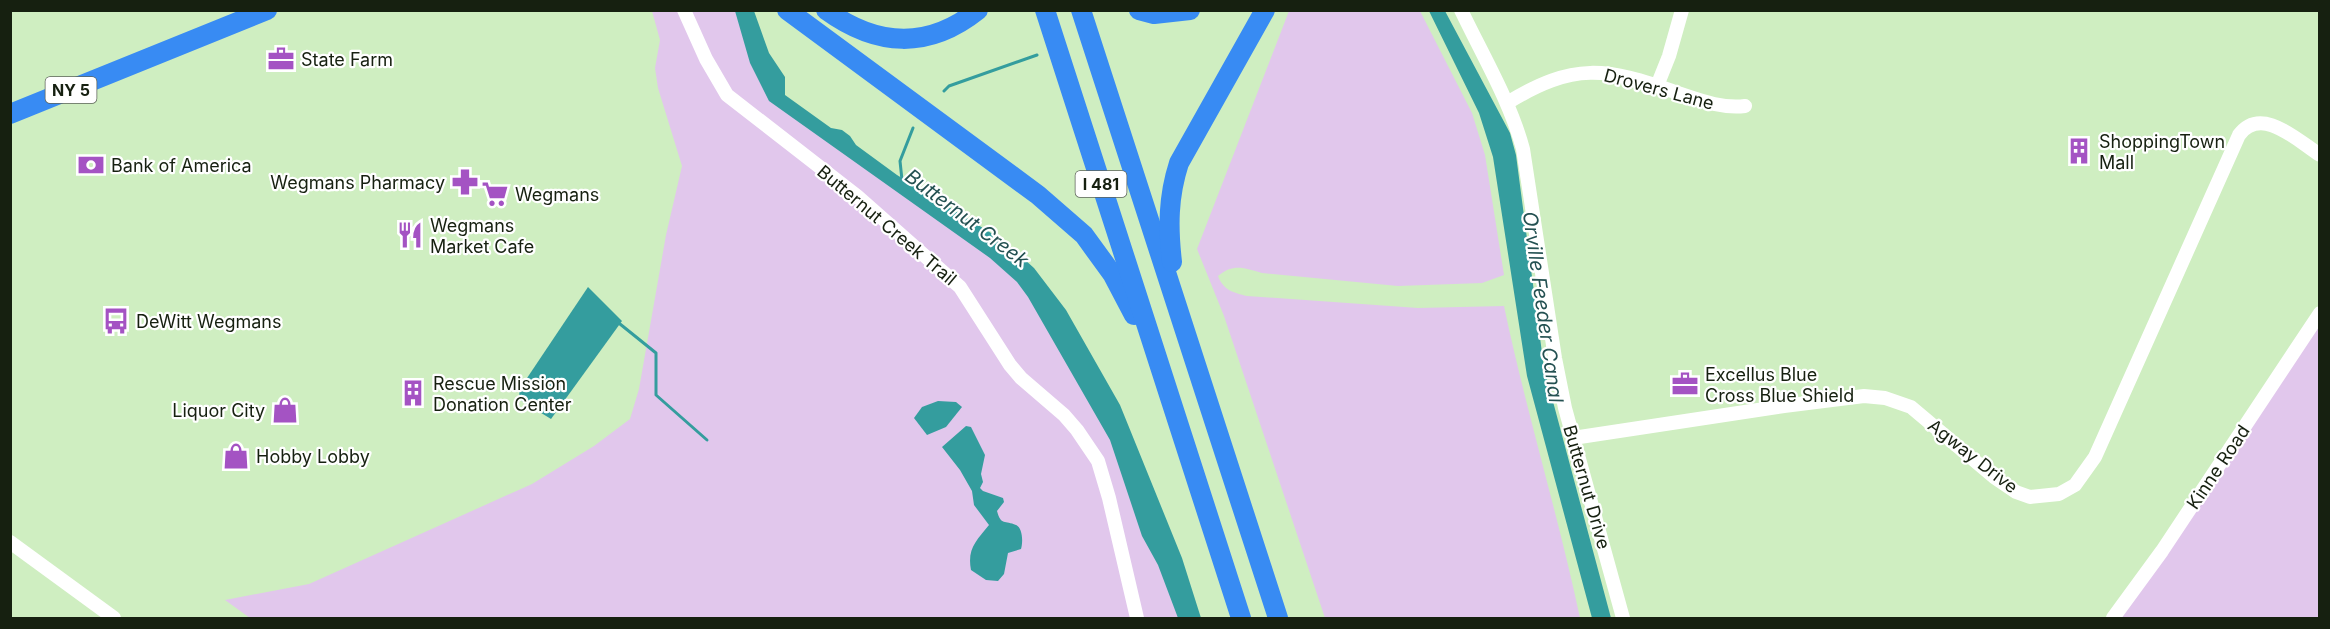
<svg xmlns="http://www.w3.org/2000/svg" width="2330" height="629" font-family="Inter,sans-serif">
	<rect width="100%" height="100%" fill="#cfeec1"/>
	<!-- green -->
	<g fill="#e1c7ec">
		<polygon points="746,10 786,105 1020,272 1109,409 1189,618 250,618 225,600 309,584 532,484 594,446 630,419 639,389 666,235 682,166 658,88 655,68 660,40 652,11"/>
		<path d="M1289 11H1420L1472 113 1485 155 1504 275 1482 283 1398 286 1262 273C1245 268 1233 263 1218 276 1223 290 1234 293 1247 296L1418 308 1504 306C1526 411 1558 514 1580 618H1325L1224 316 1197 249Z"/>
		<polygon points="2319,313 2319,618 2113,618"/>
	</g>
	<!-- water -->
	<g fill="#349d9e">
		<polygon points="735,11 754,11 769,53 785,77 785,95 831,128 842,130 850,136 856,145 897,175 1004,241 1034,268 1066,310 1120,405 1182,558 1201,618 1178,618 1158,565 1142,536 1110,440 1028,297 1017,282 990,258 769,101 750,63"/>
		<polygon points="1429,11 1445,11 1510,133 1516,155 1544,368 1611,618 1592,618 1527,376 1493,157 1479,113"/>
		<polygon points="588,287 622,321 551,419 520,400 519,390"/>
		<polygon points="938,401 956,402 962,407 946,427 927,435 914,418 922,407"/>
		<path d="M966 426 971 427 985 455 981 474 983 482 980 488 983 491 1003 498 1004 502 997 511C1001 526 1005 520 1016 525 1023 528 1023 543 1021 549L1008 553 1004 574 998 581 986 580 971 570C967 549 976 541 989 525L974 505 972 491 960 470 942 447Z"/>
	</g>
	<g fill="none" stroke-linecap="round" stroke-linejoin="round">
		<!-- stream -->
		<g stroke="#349d9e" stroke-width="3">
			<polyline points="944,91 949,86 1037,55"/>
			<polyline points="902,180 900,161 913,128"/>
			<polyline points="620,324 656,353 656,395 707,440"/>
		</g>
		<!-- minor -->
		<g stroke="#fff" stroke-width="14">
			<polyline points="684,10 706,59 727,95 857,196 960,287 1010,365 1021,378 1064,415 1077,430 1098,461 1109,498 1137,618"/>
			<path d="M1461 10C1483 56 1510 101 1523 149L1555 358 1565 408 1623 618"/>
			<polyline points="1657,86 1669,56 1682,10"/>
			<path d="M1507 103C1574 62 1605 67 1678 93 1699 100 1722 109 1745 106"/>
			<path d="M1573 438 1784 406 1864 396 1885 398 1911 407 1994 477 2016 492 2030 497 2059 494 2075 485 2095 457 2239 135C2261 105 2297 140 2320 155"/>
			<polyline points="10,542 114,618"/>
			<polyline points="2113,618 2162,551 2320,313"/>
		</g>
		<!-- highway -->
		<g stroke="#388bf3" stroke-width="20">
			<polyline points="787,10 1038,195 1084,235 1113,275 1134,315"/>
			<path d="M826 10C877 47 928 50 978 10"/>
			<polyline points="1045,10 1241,618"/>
			<polyline points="1081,10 1278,618"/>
			<polyline points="1139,10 1154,14 1190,10"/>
			<polyline points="10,114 267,10"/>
			<path d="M1172 262C1168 227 1168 197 1179 163L1265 10"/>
		</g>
	</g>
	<!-- icons -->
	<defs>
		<g id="office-bare" transform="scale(2.07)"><path d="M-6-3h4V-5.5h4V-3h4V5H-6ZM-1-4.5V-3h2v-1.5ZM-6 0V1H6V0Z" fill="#a453c3" stroke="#fff" stroke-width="2.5" paint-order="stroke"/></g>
		<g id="building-bare" transform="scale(2.07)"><path d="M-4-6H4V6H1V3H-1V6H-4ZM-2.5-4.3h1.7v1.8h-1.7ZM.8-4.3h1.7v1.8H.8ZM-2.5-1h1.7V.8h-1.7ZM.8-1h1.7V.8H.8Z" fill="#a453c3" stroke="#fff" stroke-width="2.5" paint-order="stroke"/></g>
		<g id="bank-bare" transform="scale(2.07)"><path d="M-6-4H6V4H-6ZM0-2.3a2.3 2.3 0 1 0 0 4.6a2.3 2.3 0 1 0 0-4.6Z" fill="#a453c3" stroke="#fff" stroke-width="2.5" paint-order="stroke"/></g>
		<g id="pharmacy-bare" transform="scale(2.07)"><path d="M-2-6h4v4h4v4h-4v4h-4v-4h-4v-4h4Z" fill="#a453c3" stroke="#fff" stroke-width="2.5" paint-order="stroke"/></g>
		<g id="supermarket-bare" transform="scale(2.07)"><path d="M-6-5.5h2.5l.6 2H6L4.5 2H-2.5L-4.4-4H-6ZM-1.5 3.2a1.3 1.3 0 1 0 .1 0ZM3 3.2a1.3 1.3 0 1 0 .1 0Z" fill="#a453c3" stroke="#fff" stroke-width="2.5" paint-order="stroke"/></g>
		<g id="restaurant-bare" transform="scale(2.07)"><path d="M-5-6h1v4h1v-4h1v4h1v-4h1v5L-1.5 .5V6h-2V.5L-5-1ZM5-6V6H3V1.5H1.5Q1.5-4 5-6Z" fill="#a453c3" stroke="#fff" stroke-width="2.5" paint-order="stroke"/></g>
		<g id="bus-bare" transform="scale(2.07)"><path d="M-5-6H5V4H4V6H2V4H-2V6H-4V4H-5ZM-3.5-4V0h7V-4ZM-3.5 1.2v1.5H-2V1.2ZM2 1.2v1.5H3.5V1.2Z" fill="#a453c3" stroke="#fff" stroke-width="2.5" paint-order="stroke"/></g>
		<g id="shop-bare" transform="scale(2.07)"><path d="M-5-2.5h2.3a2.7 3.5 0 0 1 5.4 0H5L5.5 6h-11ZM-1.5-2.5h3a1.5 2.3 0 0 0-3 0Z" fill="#a453c3" stroke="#fff" stroke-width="2.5" paint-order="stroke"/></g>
	</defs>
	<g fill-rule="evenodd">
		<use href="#office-bare" x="281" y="59"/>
		<use href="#building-bare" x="2079" y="151"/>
		<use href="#bank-bare" x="91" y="165"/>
		<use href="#pharmacy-bare" x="465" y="182"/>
		<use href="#supermarket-bare" x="495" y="194"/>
		<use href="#restaurant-bare" x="410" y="235"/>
		<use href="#bus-bare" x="116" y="321"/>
		<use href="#office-bare" x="1685" y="384"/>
		<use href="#building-bare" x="413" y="393"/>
		<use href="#shop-bare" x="285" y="410"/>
		<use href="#shop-bare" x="236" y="456"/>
	</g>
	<g text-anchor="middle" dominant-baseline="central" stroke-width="4.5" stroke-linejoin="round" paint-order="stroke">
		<!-- shield labels -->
		<g fill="#fff" stroke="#5c6358" stroke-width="1.5">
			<rect x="45.5" y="77" width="51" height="26" rx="4.5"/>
			<rect x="1075.5" y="171" width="51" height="26" rx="4.5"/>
		</g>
		<g font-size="16" font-weight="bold" fill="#162010">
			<text x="71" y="90">NY 5</text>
			<text x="1101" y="184">I 481</text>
		</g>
		<!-- poi labels -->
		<g font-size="18" fill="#162010" stroke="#fff" text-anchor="start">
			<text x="301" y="59">State Farm</text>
			<text x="2099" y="141">ShoppingTown<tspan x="2099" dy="21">Mall</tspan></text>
			<text x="111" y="165">Bank of America</text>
			<text x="445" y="182" text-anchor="end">Wegmans Pharmacy</text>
			<text x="515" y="194">Wegmans</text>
			<text x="430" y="225">Wegmans<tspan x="430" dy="21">Market Cafe</tspan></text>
			<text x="136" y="321">DeWitt Wegmans</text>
			<text x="1705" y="374">Excellus Blue<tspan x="1705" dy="21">Cross Blue Shield</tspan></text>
			<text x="433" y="383">Rescue Mission<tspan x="433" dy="21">Donation Center</tspan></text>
			<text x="265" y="410" text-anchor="end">Liquor City</text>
			<text x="256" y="456">Hobby Lobby</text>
		</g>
		<!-- street labels -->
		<g font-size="18" fill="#162010" stroke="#fff">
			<text transform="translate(1659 89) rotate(15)">Drovers Lane</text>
			<text transform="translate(887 225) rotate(40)">Butternut Creek Trail</text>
			<text transform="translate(1973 456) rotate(38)">Agway Drive</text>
			<text transform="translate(2218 467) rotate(-56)">Kinne Road</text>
			<text transform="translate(1587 487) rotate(74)">Butternut Drive</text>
		</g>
		<!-- water labels -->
		<g font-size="20" font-style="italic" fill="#245152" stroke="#fff">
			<text transform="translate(967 218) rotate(37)">Butternut Creek</text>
			<text transform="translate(1543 307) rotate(82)">Orville Feeder Canal</text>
		</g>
	</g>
	<!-- border -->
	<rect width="2330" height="629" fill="none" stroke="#162010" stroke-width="24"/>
</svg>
